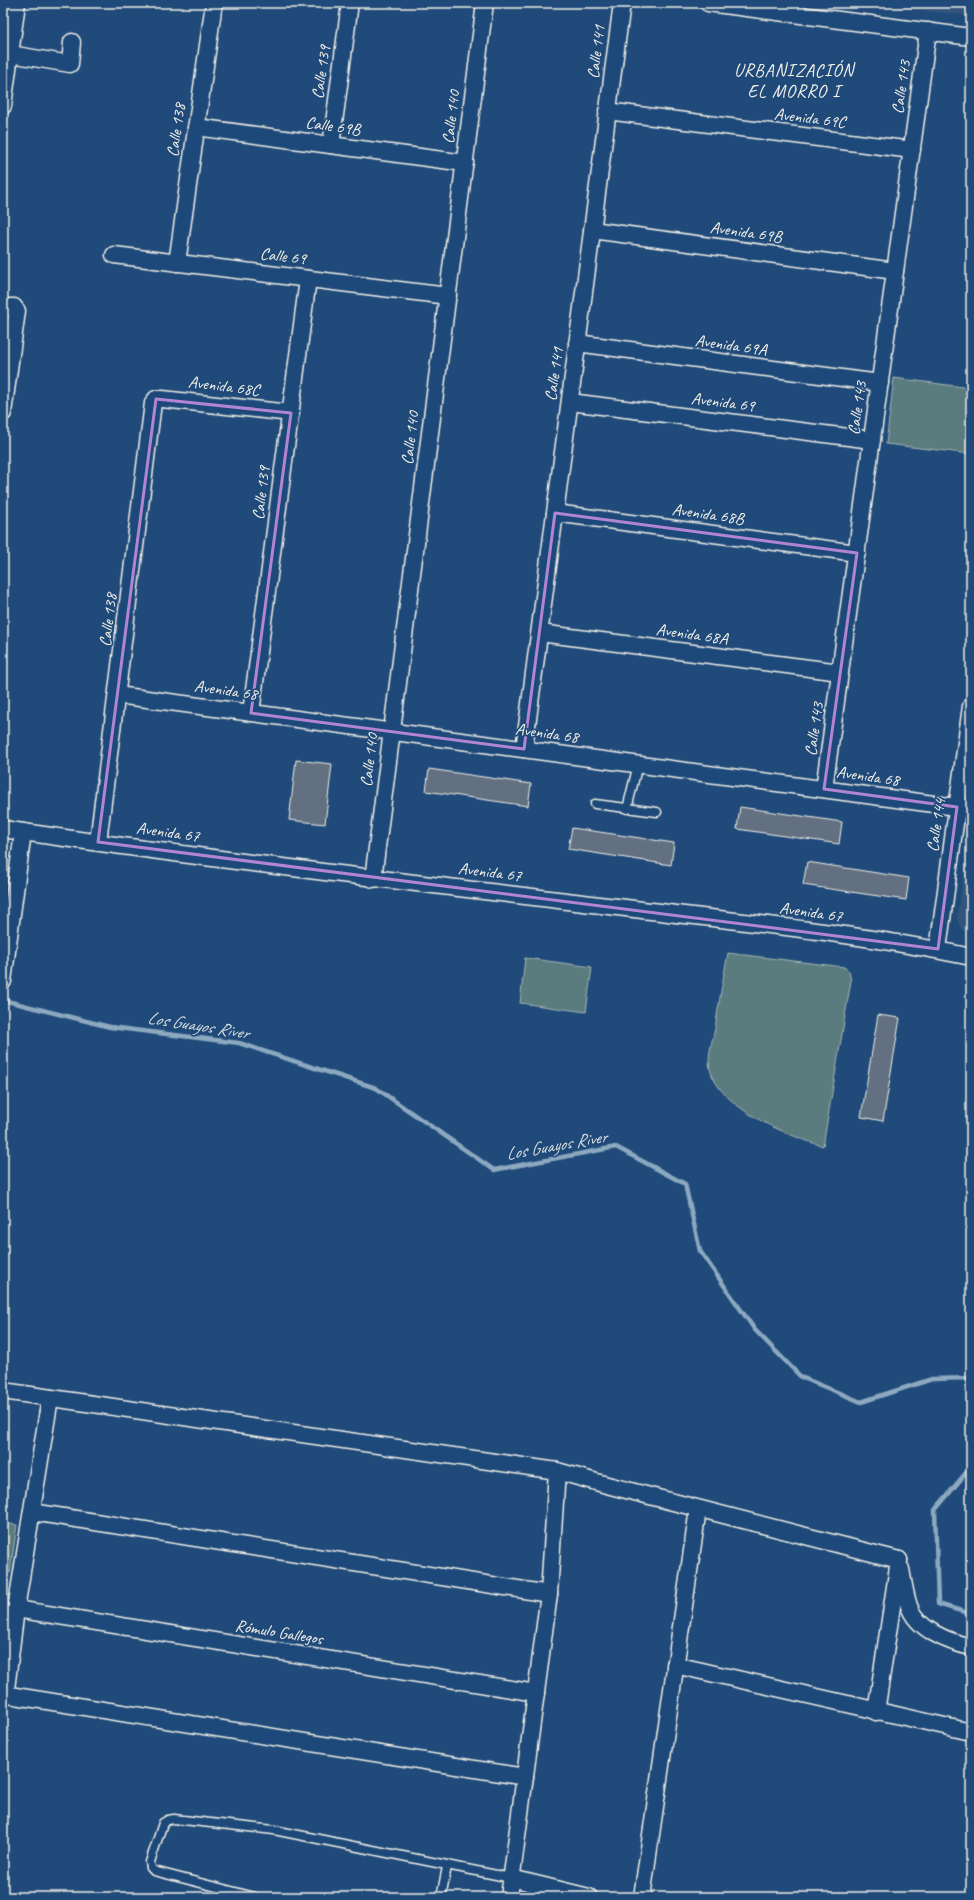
<svg xmlns="http://www.w3.org/2000/svg" width="974" height="1900" font-family="Caveat,sans-serif">
	<rect width="100%" height="100%" fill="#1f4a7a"/>
	<filter id="ink" filterUnits="userSpaceOnUse"><feTurbulence type="fractalNoise" baseFrequency=".025" numOctaves="2"/><feDisplacementMap in="SourceGraphic" scale="8" xChannelSelector="R" yChannelSelector="G"/><feConvolveMatrix kernelMatrix="1 2 1 2 8 2 1 2 1" color-interpolation-filters="sRGB"/></filter>
	<g filter="url(#ink)">
		<!-- built -->
		<g fill="#33557c">
			<polygon points="883,3 971,3 971,16 883,6"/>
			<polygon points="971,822 971,932 963,931 960,927 957,918"/>
		</g>
		<!-- green -->
		<g fill="#5a7b7f" stroke="#a7b6b4">
			<polygon points="894,378 971,388 971,454 886,444"/>
			<path d="M728 953 844 967 849 971 851 981 823 1146C788 1136 710 1105 709 1061 709 1050 713 1039 715 1028 719 1003 723 978 728 953Z"/>
			<polygon points="525,958 592,967 586,1012 520,1003"/>
			<polygon points="3,1523 17,1525 10,1573 3,1572"/>
		</g>
		<g fill="none" stroke-linecap="round" stroke-linejoin="round">
			<!-- stream -->
			<g stroke="#8da9c0" stroke-width="4.5">
				<polyline points="3,1000 110,1027 239,1043 376,1088 494,1170 616,1147 685,1184 700,1251 755,1330 801,1377 861,1402 932,1379 971,1378"/>
				<polyline points="971,1467 935,1510 938,1604 971,1614"/>
			</g>
		</g>
		<!-- building -->
		<g fill="#627081" stroke="#f4f1e8">
			<polygon points="296,760 332,764 325,824 289,820"/>
			<polygon points="429,769 531,784 528,806 426,791"/>
			<polygon points="740,807 842,822 839,844 737,829"/>
			<polygon points="572,828 674,843 671,865 568,849"/>
			<polygon points="807,862 909,878 906,900 803,885"/>
			<polygon points="878,1015 900,1018 883,1121 861,1117"/>
		</g>
		<g fill="none" stroke-linecap="round" stroke-linejoin="round">
			<!-- service casing -->
			<g stroke="#f4f1e8" stroke-width="11">
				<g id="service">
					<polyline points="595,804 657,812"/>
					<polyline points="627,809 638,764"/>
					<polyline points="255,1897 154,1871 151,1868 150,1862 163,1823 168,1820 174,1819 274,1830 511,1878"/>
					<polyline points="441,1897 447,1867"/>
				</g>
			</g>
			<!-- minor casing -->
			<g stroke="#f4f1e8" stroke-width="19">
				<g id="minor">
					<polyline points="708,3 971,37"/>
					<polyline points="10,54 70,64 72,42"/>
					<polyline points="3,106 17,3"/>
					<polyline points="607,111 912,150"/>
					<polyline points="196,127 465,163"/>
					<polyline points="331,145 350,3"/>
					<polyline points="592,230 895,271"/>
					<polyline points="114,255 448,296"/>
					<polyline points="177,263 214,3"/>
					<polyline points="3,307 14,307 17,311 3,413"/>
					<polyline points="577,343 880,383"/>
					<polyline points="570,402 872,440"/>
					<polyline points="555,513 857,553"/>
					<polyline points="540,633 840,672"/>
					<polyline points="117,695 971,809"/>
					<polyline points="251,713 308,279"/>
					<polyline points="524,749 622,3"/>
					<polyline points="824,789 928,31"/>
					<path d="M3 829C210 860 418 883 626 908 741 922 858 933 971 957"/>
					<polyline points="98,842 153,403 156,399 162,399 291,413"/>
					<polyline points="373,879 485,3"/>
					<polyline points="938,949 971,706"/>
					<polyline points="3,981 23,832"/>
					<polyline points="3,1391 557,1471 607,1485 899,1560"/>
					<polyline points="50,1398 16,1609 6,1689 9,1695 525,1777"/>
					<polyline points="32,1512 549,1594"/>
					<path d="M901 1569C903 1581 905 1594 909 1606 917 1630 949 1642 971 1647"/>
					<polyline points="16,1609 536,1693"/>
					<polyline points="675,1665 971,1732"/>
					<polyline points="876,1712 899,1560"/>
					<polyline points="511,1878 589,1897"/>
					<polyline points="509,1897 549,1594 557,1471"/>
					<polyline points="642,1897 698,1509"/>
				</g>
			</g>
			<!-- service -->
			<use href="#service" stroke="#1f4a7a" stroke-width="8"/>
			<!-- minor -->
			<use href="#minor" stroke="#1f4a7a" stroke-width="16"/>
		</g>
	</g>
	<!-- marked area -->
	<path fill="none" stroke="#b185d1" stroke-width="3" stroke-linejoin="round" d="M156 399 291 413 251 713 524 749 555 513 857 553 824 789 957 807 938 949 98 842Z"/>
	<g text-anchor="middle" dominant-baseline="central" stroke-width="3.5" stroke-linejoin="round" paint-order="stroke">
		<!-- street labels -->
		<g font-size="17" fill="#f4f1e8" stroke="#1f4a7a">
			<text transform="translate(596 52) rotate(-83)">Calle 141</text>
			<text transform="translate(321 72) rotate(-82)">Calle 139</text>
			<text transform="translate(901 87) rotate(-82)">Calle 143</text>
			<text transform="translate(451 117) rotate(-83)">Calle 140</text>
			<text transform="translate(810 118) rotate(7)">Avenida 69C</text>
			<text transform="translate(333 126) rotate(8)">Calle 69B</text>
			<text transform="translate(176 130) rotate(-82)">Calle 138</text>
			<text transform="translate(746 232) rotate(8)">Avenida 69B</text>
			<text transform="translate(283 256) rotate(7)">Calle 69</text>
			<text transform="translate(731 345) rotate(8)">Avenida 69A</text>
			<text transform="translate(554 374) rotate(-82)">Calle 141</text>
			<text transform="translate(224 386) rotate(7)">Avenida 68C</text>
			<text transform="translate(723 402) rotate(7)">Avenida 69</text>
			<text transform="translate(857 408) rotate(-82)">Calle 143</text>
			<text transform="translate(410 438) rotate(-83)">Calle 140</text>
			<text transform="translate(261 493) rotate(-83)">Calle 139</text>
			<text transform="translate(708 514) rotate(8)">Avenida 68B</text>
			<text transform="translate(108 620) rotate(-83)">Calle 138</text>
			<text transform="translate(692 634) rotate(8)">Avenida 68A</text>
			<text transform="translate(226 690) rotate(8)">Avenida 68</text>
			<text transform="translate(814 729) rotate(-82)">Calle 143</text>
			<text transform="translate(547 733) rotate(8)">Avenida 68</text>
			<text transform="translate(369 760) rotate(-83)">Calle 140</text>
			<text transform="translate(868 776) rotate(8)">Avenida 68</text>
			<text transform="translate(936 825) rotate(-82)">Calle 144</text>
			<text transform="translate(168 832) rotate(8)">Avenida 67</text>
			<text transform="translate(490 872) rotate(7)">Avenida 67</text>
			<text transform="translate(811 912) rotate(8)">Avenida 67</text>
			<text transform="translate(279 1632) rotate(9)">Rómulo Gallegos</text>
		</g>
		<!-- neighbourhood labels -->
		<g font-size="18" letter-spacing="1" fill="#f4f1e8" stroke="#1f4a7a">
			<text x="794" y="70">URBANIZACIÓN<tspan x="794" dy="21">EL MORRO I</tspan></text>
		</g>
		<!-- water labels -->
		<g font-size="18" font-style="italic" fill="#dadfde" stroke="#1f4a7a">
			<text transform="translate(198 1025) rotate(9)">Los Guayos River</text>
			<text transform="translate(556 1145) rotate(-10)">Los Guayos River</text>
		</g>
	</g>
	<!-- margin -->
	<rect width="974" height="1900" fill="none" stroke="#1f4a7a" stroke-width="16"/>
	<rect x="8" y="8" width="958" height="1884" fill="none" stroke="#f4f1e8" stroke-width="1.5" filter="url(#ink)"/>
</svg>
